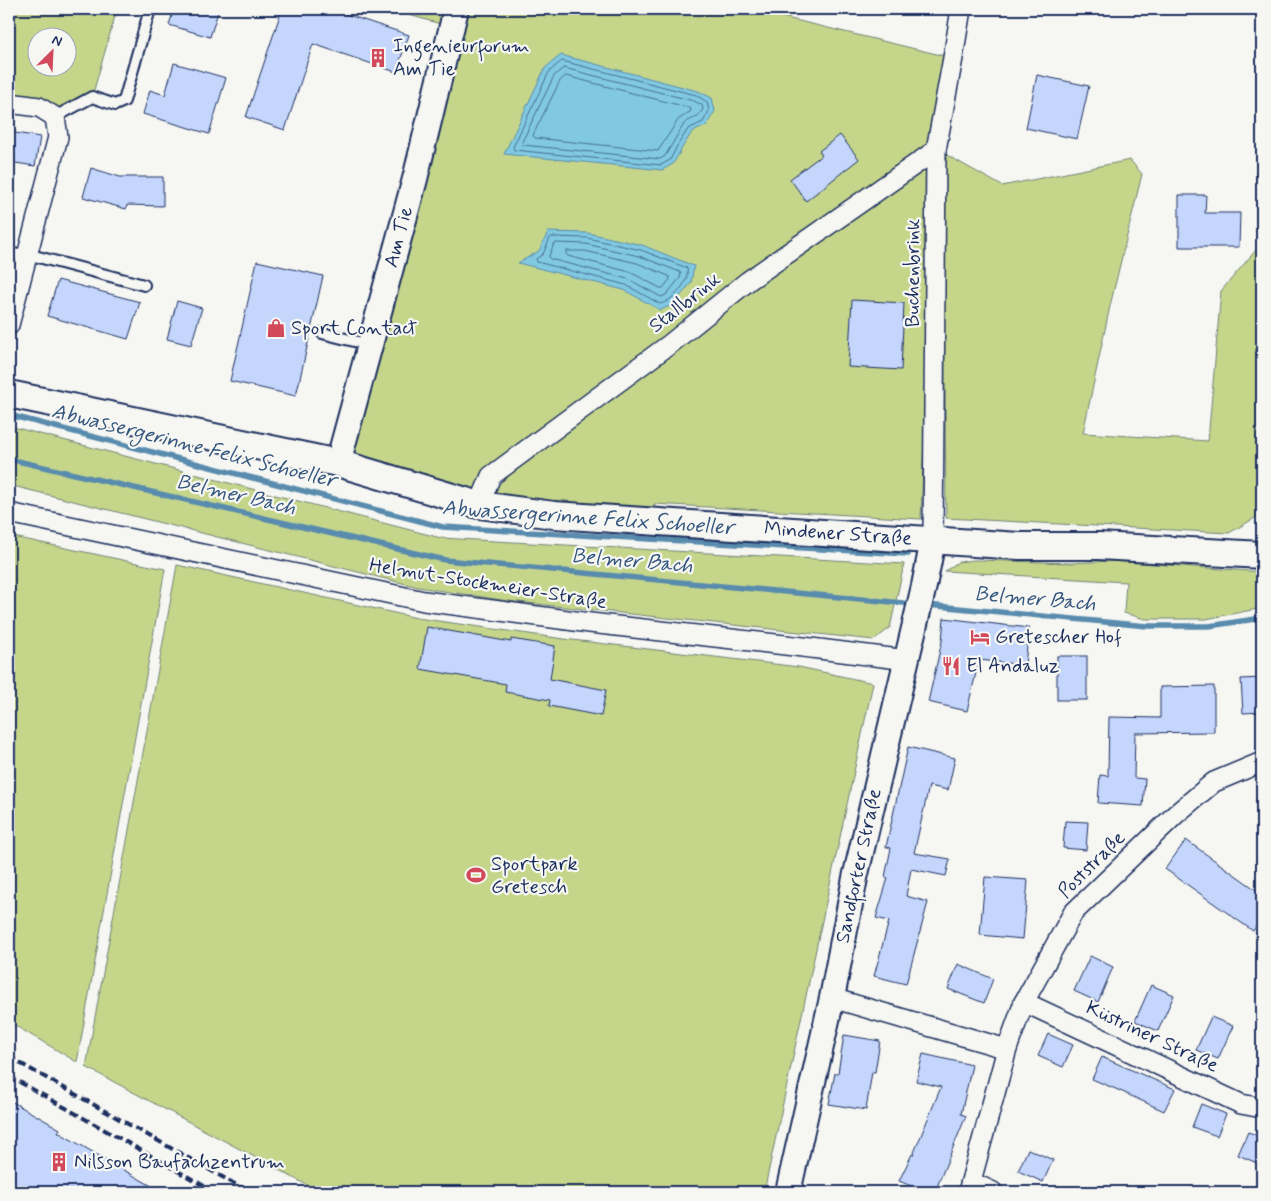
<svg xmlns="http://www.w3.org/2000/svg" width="1271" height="1201" font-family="Mynerve,sans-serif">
	<rect width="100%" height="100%" fill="#f6f6f2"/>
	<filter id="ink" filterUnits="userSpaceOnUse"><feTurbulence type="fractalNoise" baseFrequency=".02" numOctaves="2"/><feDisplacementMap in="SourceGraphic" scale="10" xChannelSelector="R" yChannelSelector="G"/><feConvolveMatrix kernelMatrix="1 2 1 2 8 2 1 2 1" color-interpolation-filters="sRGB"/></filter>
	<g filter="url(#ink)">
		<!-- green -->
		<g fill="#c5d68b" stroke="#708274" fill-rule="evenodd">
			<path d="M9 9H117L92 97 55 117 9 103ZM38 38H68V68H38Z"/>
			<polygon points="388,9 749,9 953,58 926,380 921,519 654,504 652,522 554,515 338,463 451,27"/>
			<polygon points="943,153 1002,186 1130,160 1142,174 1110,306 1083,433 1208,441 1221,291 1262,243 1262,514 1229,533 946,518"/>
			<polygon points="9,426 441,538 904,564 890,628 874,640 508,601 418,587 9,485"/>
			<polygon points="9,536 165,569 77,1062 9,1022"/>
			<polygon points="974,560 1071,563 1113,561 1262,572 1262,608 1206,619 1145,619 1124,613 1126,582 945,571 958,562"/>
			<polygon points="177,565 417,618 564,639 799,667 873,683 764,1192 320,1192 86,1067"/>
		</g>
		<!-- water -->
		<g fill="#81c9e2" stroke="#588bad">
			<polygon points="561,55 698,91 712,98 715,111 706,126 692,132 682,148 673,164 662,170 504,154 545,68"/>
			<polygon points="548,232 588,233 642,245 694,266 691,283 673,305 660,310 624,290 518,263 539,251"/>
		</g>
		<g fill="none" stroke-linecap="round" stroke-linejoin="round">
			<!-- shore -->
			<g stroke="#446d93" stroke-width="1">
				<polygon points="562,61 696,95 707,102 709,111 703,122 688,129 677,146 670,160 661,165 514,150 513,147 549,72"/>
				<path d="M564 68 694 101 702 105 703 109C696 121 692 117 684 124L665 156 660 159 523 145 522 142 554 76Z"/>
				<polygon points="566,76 690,108 691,111 678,120 658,151 535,138 533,135 560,81"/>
				<path d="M552 237 587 238 641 250 687 268C690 282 673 301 660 304L626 285 537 262 536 259 543 254 550 238Z"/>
				<polygon points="556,243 586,244 639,256 680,272 681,274 680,278 666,295 661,297 628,279 550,259 549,256 554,244"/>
				<polygon points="567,251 585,251 637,263 669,276 670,279 663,288 660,288 630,272 568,256 566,254"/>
			</g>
			<!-- stream -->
			<g stroke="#588bad" stroke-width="5.5">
				<polyline points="9,415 443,527 908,554"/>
				<polyline points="9,459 445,560 914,604"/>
				<polyline points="926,605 1147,626 1209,626 1262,618"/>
			</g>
		</g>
		<!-- building -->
		<g fill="#c5d6fd" stroke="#1b2f5e">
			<polygon points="174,9 219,9 210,37 169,25"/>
			<polygon points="282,9 330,9 409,35 396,72 313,44 285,130 246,117"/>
			<polygon points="174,63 226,78 209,134 143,114 150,90 165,95"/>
			<polygon points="1037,75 1089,86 1077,139 1026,128"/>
			<polygon points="9,132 40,137 35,166 9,162"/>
			<polygon points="840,135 859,159 806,201 790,179 822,155 819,151"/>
			<polygon points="91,168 120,177 163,177 163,206 127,205 126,209 83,197"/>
			<polygon points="1179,195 1206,195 1205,213 1240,213 1239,247 1179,247"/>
			<polygon points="257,261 323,276 296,396 230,381"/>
			<polygon points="58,280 140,302 128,339 47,316"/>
			<polygon points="852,300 904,303 901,370 848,367"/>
			<polygon points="177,301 202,308 191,345 167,339"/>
			<polygon points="944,618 1029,628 1025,665 979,660 967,711 928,702 942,641"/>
			<polygon points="427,627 511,642 511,639 555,646 550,679 606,690 601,716 549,706 550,700 505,692 506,684 420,669"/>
			<rect x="1057" y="656" width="30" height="44"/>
			<polygon points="1262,678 1262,712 1243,713 1241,679"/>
			<polygon points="1214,686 1214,732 1135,733 1134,778 1145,779 1143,806 1098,803 1100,775 1108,776 1109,717 1160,718 1160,687"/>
			<polygon points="908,747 955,758 948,790 929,786 921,822 914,853 950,859 946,876 911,869 906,896 928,902 906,984 874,976 889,921 876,918 888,878 885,877 891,848 886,847"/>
			<polygon points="1065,821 1088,822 1086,850 1063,848"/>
			<polygon points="1186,840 1262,894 1262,918 1253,931 1165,869"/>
			<polygon points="985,877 1028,880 1023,939 980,935"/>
			<polygon points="1090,956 1113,967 1098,1002 1074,991"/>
			<polygon points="958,964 993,979 984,1003 948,989"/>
			<polygon points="1151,985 1174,995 1158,1031 1135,1021"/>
			<polygon points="1211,1017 1233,1026 1218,1059 1196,1050"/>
			<polygon points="1048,1034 1073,1045 1063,1067 1038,1056"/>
			<polygon points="844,1035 880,1041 875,1072 872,1072 866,1110 829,1104 835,1073 838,1073"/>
			<polygon points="923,1054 972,1065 961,1114 966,1116 936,1189 929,1186 926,1192 899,1181 912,1154 913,1155 941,1087 916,1081"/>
			<polygon points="1102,1057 1175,1089 1164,1111 1118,1090 1092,1079"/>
			<polygon points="9,1100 60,1129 58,1132 162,1192 9,1192"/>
			<polygon points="1201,1104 1226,1114 1217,1136 1192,1127"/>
			<polygon points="1248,1132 1262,1137 1262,1165 1238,1155"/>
			<polygon points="1028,1149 1053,1160 1043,1182 1018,1171"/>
		</g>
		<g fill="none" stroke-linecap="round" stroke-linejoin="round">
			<!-- service casing -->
			<g stroke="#1b2f5e" stroke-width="14">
				<g id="service">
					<polyline points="55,117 92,97 115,105 124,101 150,9"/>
					<polyline points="9,253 27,257"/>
					<polyline points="27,254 144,285"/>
					<polyline points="322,333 370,345"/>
				</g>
			</g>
			<!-- minor casing -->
			<g stroke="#1b2f5e" stroke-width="22">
				<g id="minor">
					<polyline points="9,103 39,107 55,117 58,137 9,325"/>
					<polyline points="479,505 491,476 670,344 748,281 936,150"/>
					<polyline points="9,513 424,601 590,623 803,647 907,660"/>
					<polyline points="933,540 936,150 953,58 961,9"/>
					<polyline points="832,998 1007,1049"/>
					<polyline points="1024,1002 1241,1104 1262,1108"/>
					<polyline points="971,1182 993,1192"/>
					<polyline points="968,1192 1007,1049 1024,1002 1073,913 1176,814 1214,782 1262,762"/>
				</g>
			</g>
			<!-- tertiary casing -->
			<g stroke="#1b2f5e" stroke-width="28">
				<g id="tertiary">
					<polyline points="338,463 415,179 456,9"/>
					<polyline points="788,1192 832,998 855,878 924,586 933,540"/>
				</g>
			</g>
			<!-- secondary casing -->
			<g stroke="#1b2f5e" stroke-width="30">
				<polyline id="secondary" points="9,394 338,463 479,505 554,515 1019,546 1099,546 1262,555"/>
			</g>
			<!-- service -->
			<use href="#service" stroke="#f6f6f2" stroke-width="10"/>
			<!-- minor -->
			<use href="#minor" stroke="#f6f6f2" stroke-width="19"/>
			<!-- tertiary -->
			<use href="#tertiary" stroke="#f6f6f2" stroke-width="24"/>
			<!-- secondary -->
			<use href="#secondary" stroke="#f6f6f2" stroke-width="26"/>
			<!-- rail -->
			<g stroke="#1b2f5e" stroke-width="4" stroke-dasharray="8 4" stroke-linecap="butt">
				<polyline points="9,1057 249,1192"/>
				<polyline points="9,1076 215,1192"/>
			</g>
		</g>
	</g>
	<!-- icons -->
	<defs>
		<g id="building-bare" transform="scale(1.5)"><path d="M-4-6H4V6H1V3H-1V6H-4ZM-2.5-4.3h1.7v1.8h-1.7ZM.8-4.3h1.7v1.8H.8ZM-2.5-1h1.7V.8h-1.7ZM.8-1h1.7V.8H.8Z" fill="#d1495b" stroke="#f6f6f2" stroke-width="2.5" paint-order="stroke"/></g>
		<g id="shop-bare" transform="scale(1.5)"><path d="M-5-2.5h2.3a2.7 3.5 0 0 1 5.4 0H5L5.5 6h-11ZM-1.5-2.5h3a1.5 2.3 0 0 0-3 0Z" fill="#d1495b" stroke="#f6f6f2" stroke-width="2.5" paint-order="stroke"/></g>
		<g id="hotel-bare" transform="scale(1.5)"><path d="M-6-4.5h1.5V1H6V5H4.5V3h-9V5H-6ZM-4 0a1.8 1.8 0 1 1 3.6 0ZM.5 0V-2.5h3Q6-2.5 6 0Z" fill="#d1495b" stroke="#f6f6f2" stroke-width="2.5" paint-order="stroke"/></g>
		<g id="restaurant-bare" transform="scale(1.5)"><path d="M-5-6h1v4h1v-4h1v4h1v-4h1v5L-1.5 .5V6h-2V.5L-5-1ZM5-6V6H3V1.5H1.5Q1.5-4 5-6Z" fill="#d1495b" stroke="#f6f6f2" stroke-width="2.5" paint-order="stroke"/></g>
		<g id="stadium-bare" transform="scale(1.5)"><path d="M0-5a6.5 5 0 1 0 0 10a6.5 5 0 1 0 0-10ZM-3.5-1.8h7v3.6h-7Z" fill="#d1495b" stroke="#f6f6f2" stroke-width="2.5" paint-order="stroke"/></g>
	</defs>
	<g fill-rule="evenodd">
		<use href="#building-bare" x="378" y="58"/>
		<use href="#shop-bare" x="276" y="328"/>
		<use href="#hotel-bare" x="980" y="637"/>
		<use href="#restaurant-bare" x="951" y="666"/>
		<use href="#stadium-bare" x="476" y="875"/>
		<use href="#building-bare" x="59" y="1162"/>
	</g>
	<g text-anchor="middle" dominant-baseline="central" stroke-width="4.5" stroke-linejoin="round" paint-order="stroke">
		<!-- poi labels -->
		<g font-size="20" fill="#1b2f5e" stroke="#f6f6f2" text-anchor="start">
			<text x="393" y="46">Ingenieurforum<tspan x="393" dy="23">Am Tie</tspan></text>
			<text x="291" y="328">Sport Contact</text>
			<text x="995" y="637">Gretescher Hof</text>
			<text x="966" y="666">El Andaluz</text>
			<text x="491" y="864">Sportpark<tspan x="491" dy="23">Gretesch</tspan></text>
			<text x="74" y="1162">Nilsson Baufachzentrum</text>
		</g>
		<!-- street labels -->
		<g font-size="20" fill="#1b2f5e" stroke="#f6f6f2">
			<text transform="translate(399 237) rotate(-75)">Am Tie</text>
			<text transform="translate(913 273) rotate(-90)">Buchenbrink</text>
			<text transform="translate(685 303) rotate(-38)">Stallbrink</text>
			<text transform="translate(838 534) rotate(4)">Mindener Straße</text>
			<text transform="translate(488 584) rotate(9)">Helmut-Stockmeier-Straße</text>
			<text transform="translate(1092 865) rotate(-45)">Poststraße</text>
			<text transform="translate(859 866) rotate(-78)">Sandforter Straße</text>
			<text transform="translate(1152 1037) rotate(25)">Küstriner Straße</text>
		</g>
		<!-- water labels -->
		<g font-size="21" font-style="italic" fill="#34567f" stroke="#f6f6f2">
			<text transform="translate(194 446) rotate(14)">Abwassergerinne Felix Schoeller</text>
			<text transform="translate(236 495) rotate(13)">Belmer Bach</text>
			<text transform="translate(588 518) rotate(4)">Abwassergerinne Felix Schoeller</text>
			<text transform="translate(632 561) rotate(5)">Belmer Bach</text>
			<text transform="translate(1035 599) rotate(5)">Belmer Bach</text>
		</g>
	</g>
	<!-- margin -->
	<rect width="1271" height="1201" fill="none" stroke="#f6f6f2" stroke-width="30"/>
	<rect x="15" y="15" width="1241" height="1171" fill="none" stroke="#1b2f5e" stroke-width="2" filter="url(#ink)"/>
	<!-- north arrow -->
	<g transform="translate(52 52) rotate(24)"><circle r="24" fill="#f6f6f2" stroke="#9ea6b7"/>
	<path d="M0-4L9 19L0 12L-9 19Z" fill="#d1495b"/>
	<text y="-8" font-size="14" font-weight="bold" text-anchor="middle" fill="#1b2f5e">N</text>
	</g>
</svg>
